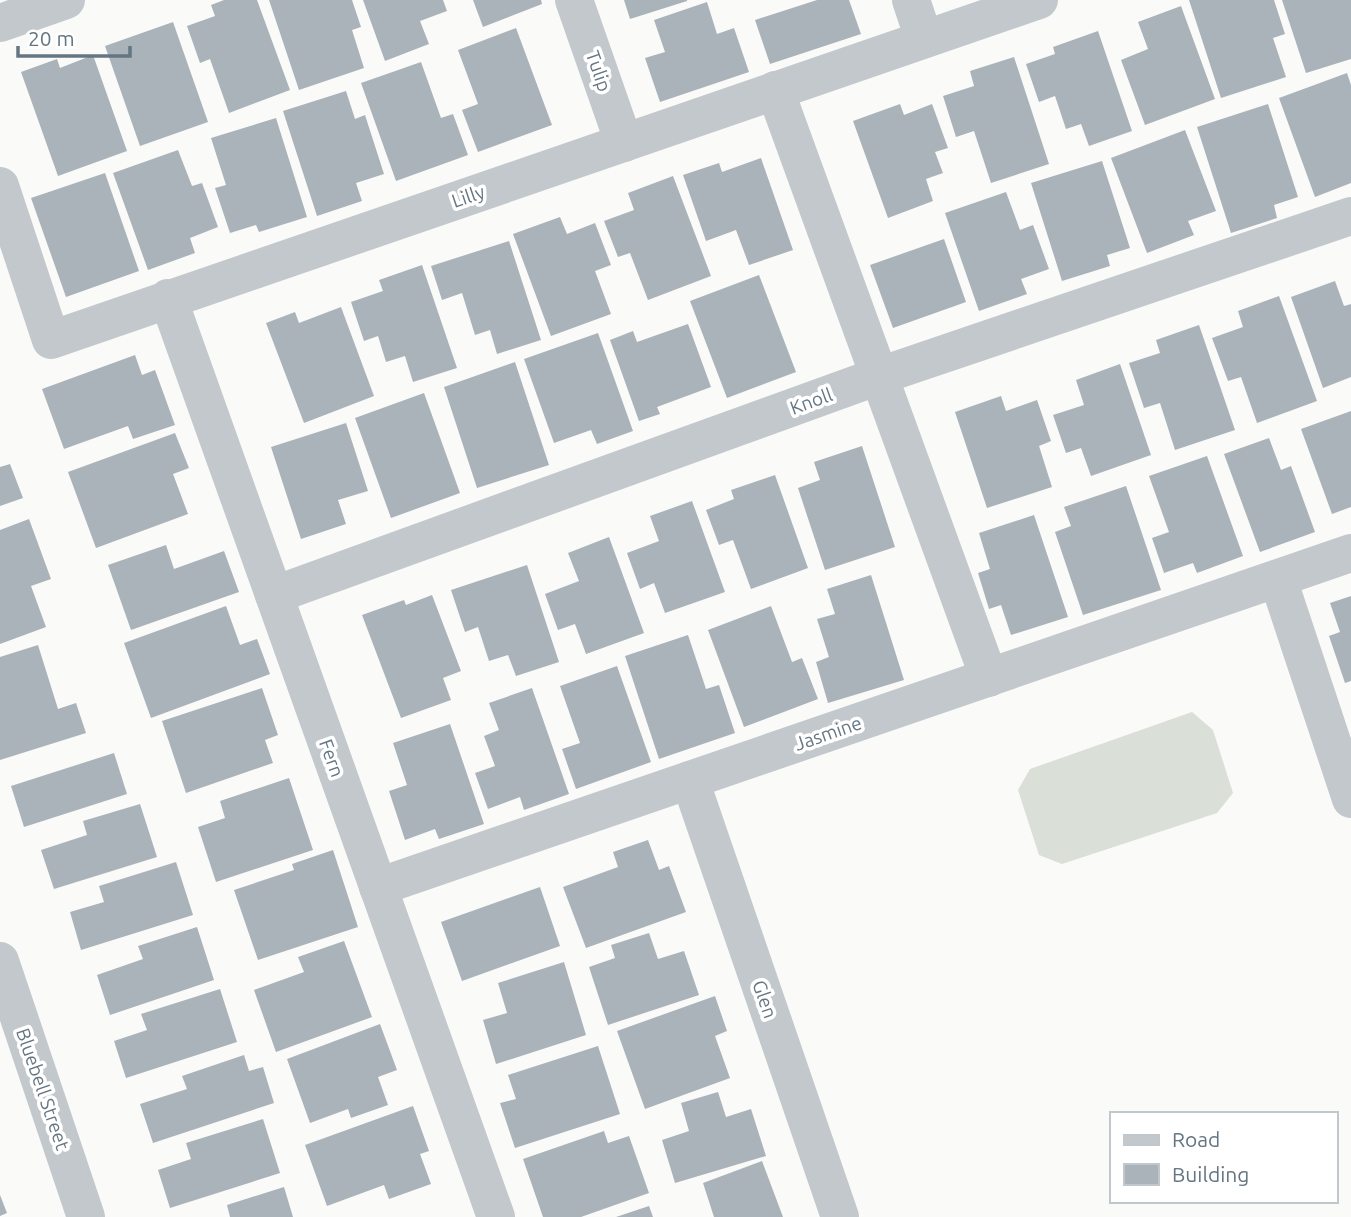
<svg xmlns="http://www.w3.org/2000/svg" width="1351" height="1217" font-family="Ubuntu,sans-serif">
	<rect width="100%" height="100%" fill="#fafaf8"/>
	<!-- pitch -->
	<polygon fill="#dadfd7" points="1192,712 1213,730 1233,793 1217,813 1062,864 1039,855 1018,790 1030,769"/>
	<!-- building -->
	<g fill="#aab3b9">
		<polygon points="224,0 257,0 290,90 229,113 210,59 200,63 187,26 215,16 211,5"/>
		<polygon points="269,0 352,0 361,27 352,30 364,68 299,90"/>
		<polygon points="363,0 443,0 447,11 420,21 429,44 385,61"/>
		<polygon points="473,0 541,0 542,4 483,27"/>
		<polygon points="624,0 687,0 687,1 630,19"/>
		<polygon points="817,0 849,0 861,34 770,64 755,20"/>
		<polygon points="1189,0 1274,0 1285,34 1273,38 1286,77 1221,98"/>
		<polygon points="1282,0 1351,0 1351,59 1306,73"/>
		<polygon points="707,2 717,34 734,28 749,72 660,102 645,58 665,52 654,20"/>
		<polygon points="1181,6 1215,99 1145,125 1121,60 1148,49 1138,22"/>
		<polygon points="173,22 208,122 140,146 105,46"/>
		<polygon points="516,28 552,125 478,152 462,110 478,104 458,50"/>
		<polygon points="1098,31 1132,131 1089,146 1081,124 1066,129 1055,96 1039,102 1026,64 1055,54 1053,47"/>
		<polygon points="93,55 127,151 58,176 21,72 57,59 60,68"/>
		<polygon points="1014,57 1049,164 991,183 974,131 956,137 943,96 974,86 970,71"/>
		<polygon points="421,62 441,118 453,114 468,155 396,181 361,83"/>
		<polygon points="1347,73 1351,85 1351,183 1315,197 1279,98"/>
		<polygon points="346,91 355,119 365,115 384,174 356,183 362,201 317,216 283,111"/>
		<polygon points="900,104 904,115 932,104 948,148 935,152 943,173 926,179 933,201 888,218 853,121"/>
		<polygon points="1268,104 1298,197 1274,205 1277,218 1231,233 1197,127"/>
		<polygon points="276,118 307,217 259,232 256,225 230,233 215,188 226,185 211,138"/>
		<polygon points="1185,130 1216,211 1188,221 1194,235 1147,253 1111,158"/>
		<polygon points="178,150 192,186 202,183 218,227 190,238 195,253 148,270 113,173"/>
		<polygon points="761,158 793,250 749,265 736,230 706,241 683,175 719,163 722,172"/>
		<polygon points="1102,161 1130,248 1107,255 1110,266 1062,281 1031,183"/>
		<polygon points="105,173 139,271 66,297 31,198"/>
		<polygon points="673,176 711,276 648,300 630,253 618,257 604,221 634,210 628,193"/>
		<polygon points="1006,192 1020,230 1033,225 1049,269 1021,279 1027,294 979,311 945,213"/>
		<polygon points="560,217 567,234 595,223 611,265 595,271 611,314 551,336 513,234"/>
		<polygon points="944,239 966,302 893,328 870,265"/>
		<polygon points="509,241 541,340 497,354 490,330 475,335 462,293 442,300 431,266"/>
		<polygon points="422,265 457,368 413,382 405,356 386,362 378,336 364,341 351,302 383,291 379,280"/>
		<polygon points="759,275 796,372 727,398 690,301"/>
		<polygon points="1335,281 1344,306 1351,304 1351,377 1323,388 1291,297"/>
		<polygon points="1279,296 1317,401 1257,423 1241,377 1228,381 1212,338 1243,327 1238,311"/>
		<polygon points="341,307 374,396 304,423 266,323 295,312 299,323"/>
		<polygon points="688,324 711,387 657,407 660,414 639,421 610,340 633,331 637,342"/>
		<polygon points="1199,325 1235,430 1175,450 1160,403 1144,408 1129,363 1160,353 1156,340"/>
		<polygon points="598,333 633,431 597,444 591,430 554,443 524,359"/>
		<polygon points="135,355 142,375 155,370 175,425 133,439 128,426 64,449 42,389"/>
		<polygon points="515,362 549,465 477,488 444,387"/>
		<polygon points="1120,364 1151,455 1091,476 1081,448 1066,453 1053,415 1084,405 1076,380"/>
		<polygon points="424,393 460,493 391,518 355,418"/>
		<polygon points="1001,396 1006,411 1037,400 1051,441 1039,446 1052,487 987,508 955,412"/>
		<polygon points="1351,411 1351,507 1332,514 1301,429"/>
		<polygon points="346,423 368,491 338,500 346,524 301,539 271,447"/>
		<polygon points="175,433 189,468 173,474 188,514 96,548 68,472"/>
		<polygon points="1269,438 1281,470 1291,466 1315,532 1260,552 1224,454"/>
		<polygon points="862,446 895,547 825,570 798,488 820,480 814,462"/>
		<polygon points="1207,456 1243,556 1197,573 1193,563 1164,573 1152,538 1169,532 1149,476"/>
		<polygon points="10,464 23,498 0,506 0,467"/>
		<polygon points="775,475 808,568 751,589 733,540 719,545 706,510 734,499 731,490"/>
		<polygon points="1126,486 1161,590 1083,615 1055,532 1071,526 1064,507"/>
		<polygon points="692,501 725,592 665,613 654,583 640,589 627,553 659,541 650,516"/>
		<polygon points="1034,515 1068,617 1011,635 1001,605 989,609 978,573 990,569 979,533"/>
		<polygon points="29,519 51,579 31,586 46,627 0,644 0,530"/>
		<polygon points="609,537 644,633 586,654 575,624 558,630 545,594 579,581 568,553"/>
		<polygon points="166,545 174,569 224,551 239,592 131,630 108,565"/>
		<polygon points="527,565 559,662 516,676 508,655 489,661 478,627 465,632 451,590"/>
		<polygon points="871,575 904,680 828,703 816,662 829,657 817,619 835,614 827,589"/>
		<polygon points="432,595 461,671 443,678 451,700 401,718 362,615 404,600 406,605"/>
		<polygon points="1351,596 1351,681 1345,683 1329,636 1340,632 1330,603"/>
		<polygon points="226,606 240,645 257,639 270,674 151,718 124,643"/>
		<polygon points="771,606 792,662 802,658 818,699 744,727 708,630"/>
		<polygon points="688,635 706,689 719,685 735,733 659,759 625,656"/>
		<polygon points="38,645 58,709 76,703 86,733 0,760 0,657"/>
		<polygon points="617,666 651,762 576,789 562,749 580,743 560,686"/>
		<polygon points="262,688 278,735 265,740 273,763 186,793 162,721"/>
		<polygon points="532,688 569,794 524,810 520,797 488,809 475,773 495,766 484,736 499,730 489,703"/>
		<polygon points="450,724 484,824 439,839 435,829 405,840 389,791 407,785 393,743"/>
		<polygon points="114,753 127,794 24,827 11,786"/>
		<polygon points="289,778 313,850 216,882 198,827 225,818 220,801"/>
		<polygon points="140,804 157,857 54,889 41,850 87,835 83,821"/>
		<polygon points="648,840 659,870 669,866 686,912 586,948 563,887 618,867 613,852"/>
		<polygon points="333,850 358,927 258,960 234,890 294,870 292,864"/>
		<polygon points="176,862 193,915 81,950 70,912 104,902 99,886"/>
		<polygon points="540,887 560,946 462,981 441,922"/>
		<polygon points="197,927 214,980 110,1015 97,975 143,959 138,946"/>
		<polygon points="649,933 658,959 684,951 699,995 608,1025 589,967 615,958 611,945"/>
		<polygon points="344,941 372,1017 276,1052 254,990 304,972 298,957"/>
		<polygon points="564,962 586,1035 496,1064 483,1020 507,1013 498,983"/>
		<polygon points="220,989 237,1042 126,1078 114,1041 147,1030 141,1014"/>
		<polygon points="715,996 727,1031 715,1036 730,1078 645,1109 617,1031"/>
		<polygon points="380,1024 397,1070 378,1077 388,1105 351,1118 348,1109 310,1123 287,1059"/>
		<polygon points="598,1046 620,1114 515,1148 500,1103 516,1099 508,1075"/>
		<polygon points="244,1055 249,1071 263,1067 274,1103 153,1143 140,1104 187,1089 182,1076"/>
		<polygon points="718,1092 726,1117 751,1109 766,1156 675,1183 662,1140 689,1131 681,1103"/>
		<polygon points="413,1106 429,1151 420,1154 431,1184 389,1199 384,1185 327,1206 305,1145"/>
		<polygon points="263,1119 280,1173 170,1208 158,1170 191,1159 186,1143"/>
		<polygon points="604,1131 608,1143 629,1136 649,1193 581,1217 543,1217 523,1159"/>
		<polygon points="762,1161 783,1217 714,1217 703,1183"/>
		<polygon points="284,1187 293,1217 230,1217 227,1205"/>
		<polygon points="0,1195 7,1213 0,1216"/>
		<polygon points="649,1206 653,1217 616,1217"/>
	</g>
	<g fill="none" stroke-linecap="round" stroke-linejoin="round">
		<!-- minor -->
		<g stroke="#c3c8cc" stroke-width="38">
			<polyline points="574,0 624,143"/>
			<polyline points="911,0 924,39"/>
			<polyline points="0,23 66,0"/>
			<polyline points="775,90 989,678"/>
			<polyline points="0,186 51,340 1039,0"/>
			<polyline points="168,298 496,1217"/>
			<polyline points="1278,579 1351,799"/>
			<polyline points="274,595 879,376 1351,216"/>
			<polyline points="690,780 840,1217"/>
			<polyline points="378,887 1351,553"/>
			<polyline points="0,961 86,1217"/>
		</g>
	</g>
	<g text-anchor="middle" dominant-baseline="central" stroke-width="7" stroke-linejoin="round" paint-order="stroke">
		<!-- street labels -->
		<g font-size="19" fill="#657683" stroke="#fff">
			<text transform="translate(599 71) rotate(71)">Tulip</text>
			<text transform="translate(468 196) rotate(-19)">Lilly</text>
			<text transform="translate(811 401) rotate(-20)">Knoll</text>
			<text transform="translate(828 733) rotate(-19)">Jasmine</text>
			<text transform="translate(332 758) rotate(70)">Fern</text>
			<text transform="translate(765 999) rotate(71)">Glen</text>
			<text transform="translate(43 1089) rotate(71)">Bluebell Street</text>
		</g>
	</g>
	<!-- legend -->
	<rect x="1110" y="1112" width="228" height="91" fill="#ffffff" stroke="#c1c8cd" stroke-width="2"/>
	<rect x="1124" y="1135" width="35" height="10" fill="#c3c8cc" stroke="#c1c8cd" stroke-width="2"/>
	<text x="1172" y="1147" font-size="21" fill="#657683">Road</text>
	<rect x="1124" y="1164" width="35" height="21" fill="#aab3b9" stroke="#c1c8cd" stroke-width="2"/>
	<text x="1172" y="1182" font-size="21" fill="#657683">Building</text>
	<!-- scale -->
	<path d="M18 46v10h112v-10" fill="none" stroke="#657683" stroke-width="3.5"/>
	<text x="28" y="46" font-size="21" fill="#657683" stroke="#ffffff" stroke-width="5" paint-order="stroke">20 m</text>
</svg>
